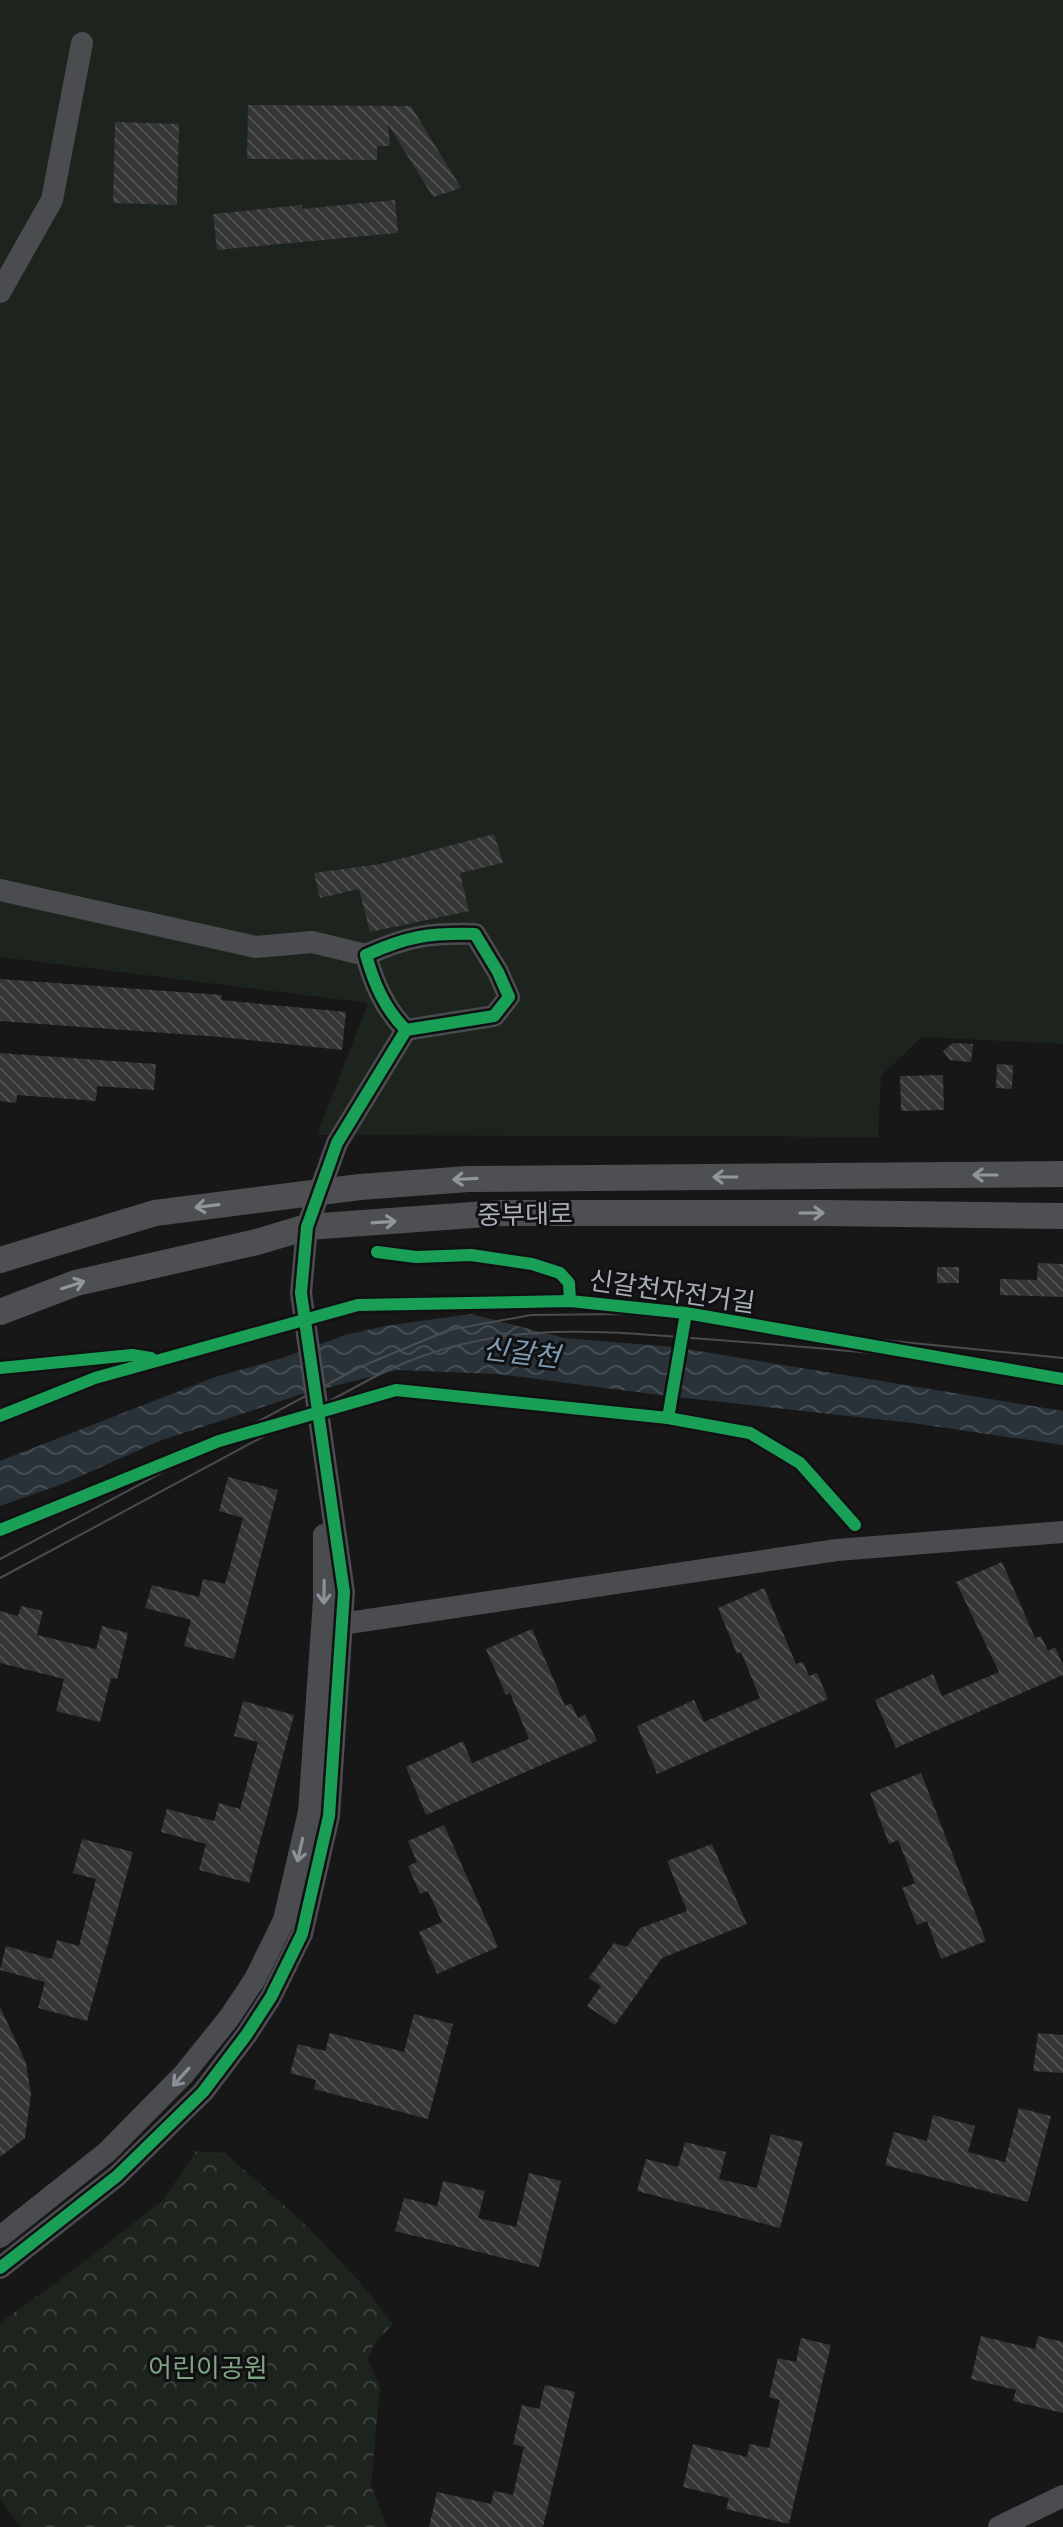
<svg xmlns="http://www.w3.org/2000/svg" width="1063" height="2527" font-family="Rubik,'Noto Sans KR',sans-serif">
	<defs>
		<pattern id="park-crowns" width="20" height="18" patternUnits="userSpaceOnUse" patternTransform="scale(2)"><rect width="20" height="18" fill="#1d241e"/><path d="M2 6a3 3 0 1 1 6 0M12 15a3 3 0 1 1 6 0" fill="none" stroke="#3b413d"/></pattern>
		<pattern id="water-waves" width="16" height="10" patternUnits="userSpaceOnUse" patternTransform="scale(2)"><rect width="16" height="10" fill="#2a3239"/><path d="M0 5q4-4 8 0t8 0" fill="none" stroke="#464d54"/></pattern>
		<pattern id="building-back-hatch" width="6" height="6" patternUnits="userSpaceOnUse" patternTransform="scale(2)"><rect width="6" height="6" fill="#353536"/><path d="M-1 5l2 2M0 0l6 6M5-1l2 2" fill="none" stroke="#4f5051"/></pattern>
	</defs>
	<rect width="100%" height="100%" fill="#171717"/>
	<!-- grass -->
	<polygon fill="#1d241e" points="0,0 1063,0 1063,1044 922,1037 881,1076 878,1137 317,1135 368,1003 0,957"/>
	<!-- park -->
	<polygon fill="url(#park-crowns)" points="196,2151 225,2153 308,2227 359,2281 393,2324 374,2344 368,2359 380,2388 371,2485 387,2527 21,2527 0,2500 0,2323 72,2271 163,2200"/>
	<!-- water -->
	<polygon fill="url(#water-waves)" points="471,1314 564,1338 674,1347 1063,1411 1063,1445 913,1423 667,1396 498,1374 397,1370 299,1395 159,1441 65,1483 0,1506 0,1461 215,1377 279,1359 345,1335 385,1326"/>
	<!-- building -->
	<g fill="url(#building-back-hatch)">
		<polygon points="248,105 411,106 461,188 433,197 388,124 390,146 377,146 377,160 247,159"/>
		<polygon points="115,122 179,124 177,205 113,203"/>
		<polygon points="395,200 398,233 217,250 213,214 302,205 302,209"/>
		<polygon points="494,834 503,863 460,873 469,911 370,932 359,889 320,898 314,873 380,864"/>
		<polygon points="0,979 222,995 221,1000 346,1012 342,1050 221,1037 0,1021"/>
		<polygon points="953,1043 973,1044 971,1062 950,1060 943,1051"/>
		<polygon points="0,1053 156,1064 154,1090 97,1086 96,1101 17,1095 16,1103 0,1101"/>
		<polygon points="997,1064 1013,1065 1012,1089 996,1088"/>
		<polygon points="943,1075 944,1110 901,1111 900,1076"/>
		<polygon points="1038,1263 1063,1264 1063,1297 1000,1295 1000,1279 1037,1280"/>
		<rect x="937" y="1267" width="22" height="16"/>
		<polygon points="228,1477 278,1490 234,1659 184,1646 191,1620 145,1608 152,1585 199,1597 203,1579 225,1584 243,1518 219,1511"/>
		<polygon points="1002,1562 1035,1638 1041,1636 1048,1651 1055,1647 1063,1665 1063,1675 896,1748 875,1700 933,1674 942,1696 999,1672 956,1582"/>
		<polygon points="764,1588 796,1664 803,1662 809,1676 817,1673 828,1699 657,1774 637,1726 694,1700 704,1722 760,1698 741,1652 737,1654 718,1608"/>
		<polygon points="21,1606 43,1611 37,1635 96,1649 102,1626 128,1633 117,1679 111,1678 100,1722 56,1711 64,1679 0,1663 0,1611 18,1616"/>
		<polygon points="532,1629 565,1706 571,1703 578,1718 585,1714 597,1741 426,1815 406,1767 463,1741 472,1763 529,1739 510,1693 506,1695 486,1649"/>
		<polygon points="243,1701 294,1715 249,1883 199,1870 206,1844 161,1832 167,1809 214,1821 219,1803 240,1809 258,1742 234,1736"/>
		<polygon points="921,1773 986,1941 941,1959 927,1921 917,1925 902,1888 915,1883 898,1840 889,1844 870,1793"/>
		<polygon points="444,1825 498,1947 437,1974 419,1932 442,1922 428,1891 420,1894 408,1866 417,1862 408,1841"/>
		<polygon points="82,1839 133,1852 87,2021 38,2008 45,1982 0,1970 6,1946 52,1959 57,1940 79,1946 96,1879 73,1873"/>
		<polygon points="712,1844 747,1924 662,1958 615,2025 587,2006 601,1986 589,1978 614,1943 627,1947 640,1928 687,1911 667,1861"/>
		<polygon points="0,2007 26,2063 31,2094 25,2138 0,2157"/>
		<polygon points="414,2014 453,2024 428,2119 314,2089 316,2080 290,2073 298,2044 325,2051 330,2033 404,2052"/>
		<polygon points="1038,2033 1063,2035 1063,2073 1033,2071"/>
		<polygon points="1019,2108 1051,2116 1028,2202 885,2165 894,2132 927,2141 933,2115 975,2126 968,2152 1005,2162"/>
		<polygon points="771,2134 803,2142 780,2228 637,2191 646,2159 678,2167 685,2142 726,2152 719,2179 757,2188"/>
		<polygon points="529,2173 561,2181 539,2267 395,2231 404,2198 437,2206 443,2181 485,2191 478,2218 516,2227"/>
		<polygon points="981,2336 1035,2349 1038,2336 1063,2342 1063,2413 1013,2401 1016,2390 971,2379"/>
		<polygon points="801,2338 831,2345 789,2524 726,2509 729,2498 683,2487 693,2444 747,2457 750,2444 769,2448 780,2400 769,2397 778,2358 796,2362"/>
		<polygon points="545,2385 575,2392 543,2527 429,2527 437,2492 491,2504 494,2491 513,2495 524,2447 513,2444 522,2405 539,2409"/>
	</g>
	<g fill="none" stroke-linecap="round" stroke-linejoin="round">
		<!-- minor -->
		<g stroke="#4b4c50" stroke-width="22">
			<polyline points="0,292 52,200 82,43"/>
			<polyline points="0,890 256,947 312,942 366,955"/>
			<polyline points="328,1626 837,1550 1063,1532"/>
			<polyline points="0,2237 107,2152 184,2074 229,2018 255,1979 284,1920 309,1812 324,1600 324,1535"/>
			<path d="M0 2268 117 2176 203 2092 247 2034 271 1997 302 1934 329 1816 344 1592 301 1293 307 1227 337 1143 406 1030 494 1016 509 997 498 972 475 934C429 933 408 936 366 955 374 984 385 1009 406 1030"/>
			<polyline points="999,2527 1063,2496"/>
		</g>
		<!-- major -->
		<g stroke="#4d4f52" stroke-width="26">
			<polyline points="0,1260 155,1213 360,1187 468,1179 1063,1174"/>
			<polyline points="0,1312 76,1283 257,1242 307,1227 501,1213 824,1213 1063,1216"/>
		</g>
		<!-- tram -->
		<g stroke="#4b4c4f" stroke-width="2">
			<polyline points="0,1559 360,1367 449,1330 531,1315 623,1314 1063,1358"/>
			<path d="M0 1578 376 1376C500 1313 611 1333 743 1342 850 1350 957 1361 1063 1372"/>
		</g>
		<!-- cycleway casing -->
		<g stroke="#111113" stroke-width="17">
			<g id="cycleway">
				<polyline points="377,1252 416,1257 471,1255 532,1264 560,1273 569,1283 570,1301"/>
				<polyline points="0,1368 132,1355 151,1358"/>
				<polyline points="0,1416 95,1378 358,1305 570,1301 686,1313 1063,1379"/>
				<polyline points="668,1418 686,1313"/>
				<polyline points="0,1530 219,1441 396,1390 668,1418 750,1433 800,1463 855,1525"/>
				<path d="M0 2268 117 2176 203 2092 247 2034 271 1997 302 1934 329 1816 344 1592 301 1293 307 1227 337 1143 406 1030 494 1016 509 997 498 972 475 934C429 933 408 936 366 955 374 984 385 1009 406 1030"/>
			</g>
		</g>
		<!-- cycleway -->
		<use href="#cycleway" stroke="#1a9f57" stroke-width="12"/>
	</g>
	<!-- one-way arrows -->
	<defs><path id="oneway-shaft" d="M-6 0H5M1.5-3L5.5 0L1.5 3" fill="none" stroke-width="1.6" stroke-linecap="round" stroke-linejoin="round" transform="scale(2)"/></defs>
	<g stroke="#91969e">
		<use href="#oneway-shaft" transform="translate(985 1175) rotate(180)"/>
		<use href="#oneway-shaft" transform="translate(725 1177) rotate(180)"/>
		<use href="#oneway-shaft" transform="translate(465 1179) rotate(177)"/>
		<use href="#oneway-shaft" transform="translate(207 1206) rotate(173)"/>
		<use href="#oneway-shaft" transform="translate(812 1213)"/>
		<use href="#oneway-shaft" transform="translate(384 1222) rotate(-4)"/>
		<use href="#oneway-shaft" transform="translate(73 1285) rotate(-18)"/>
	</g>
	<g stroke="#8c9099">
		<use href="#oneway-shaft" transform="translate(324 1592) rotate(91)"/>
		<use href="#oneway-shaft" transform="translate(300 1850) rotate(103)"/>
		<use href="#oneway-shaft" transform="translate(181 2077) rotate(132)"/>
	</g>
	<g text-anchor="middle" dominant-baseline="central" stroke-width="6" stroke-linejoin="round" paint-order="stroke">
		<!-- street labels -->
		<g font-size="26" fill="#a8adb8" stroke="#111113">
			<text transform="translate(525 1215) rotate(-1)">중부대로</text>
			<text transform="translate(672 1292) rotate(8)">신갈천자전거길</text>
		</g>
		<!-- park labels -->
		<g font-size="26" fill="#7fa381" stroke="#111113">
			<text x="208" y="2368">어린이공원</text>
		</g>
		<!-- water labels -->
		<g font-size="28" font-style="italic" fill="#7f9bb3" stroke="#111113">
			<text transform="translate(521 1353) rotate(7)">신갈천</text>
		</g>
	</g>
</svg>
